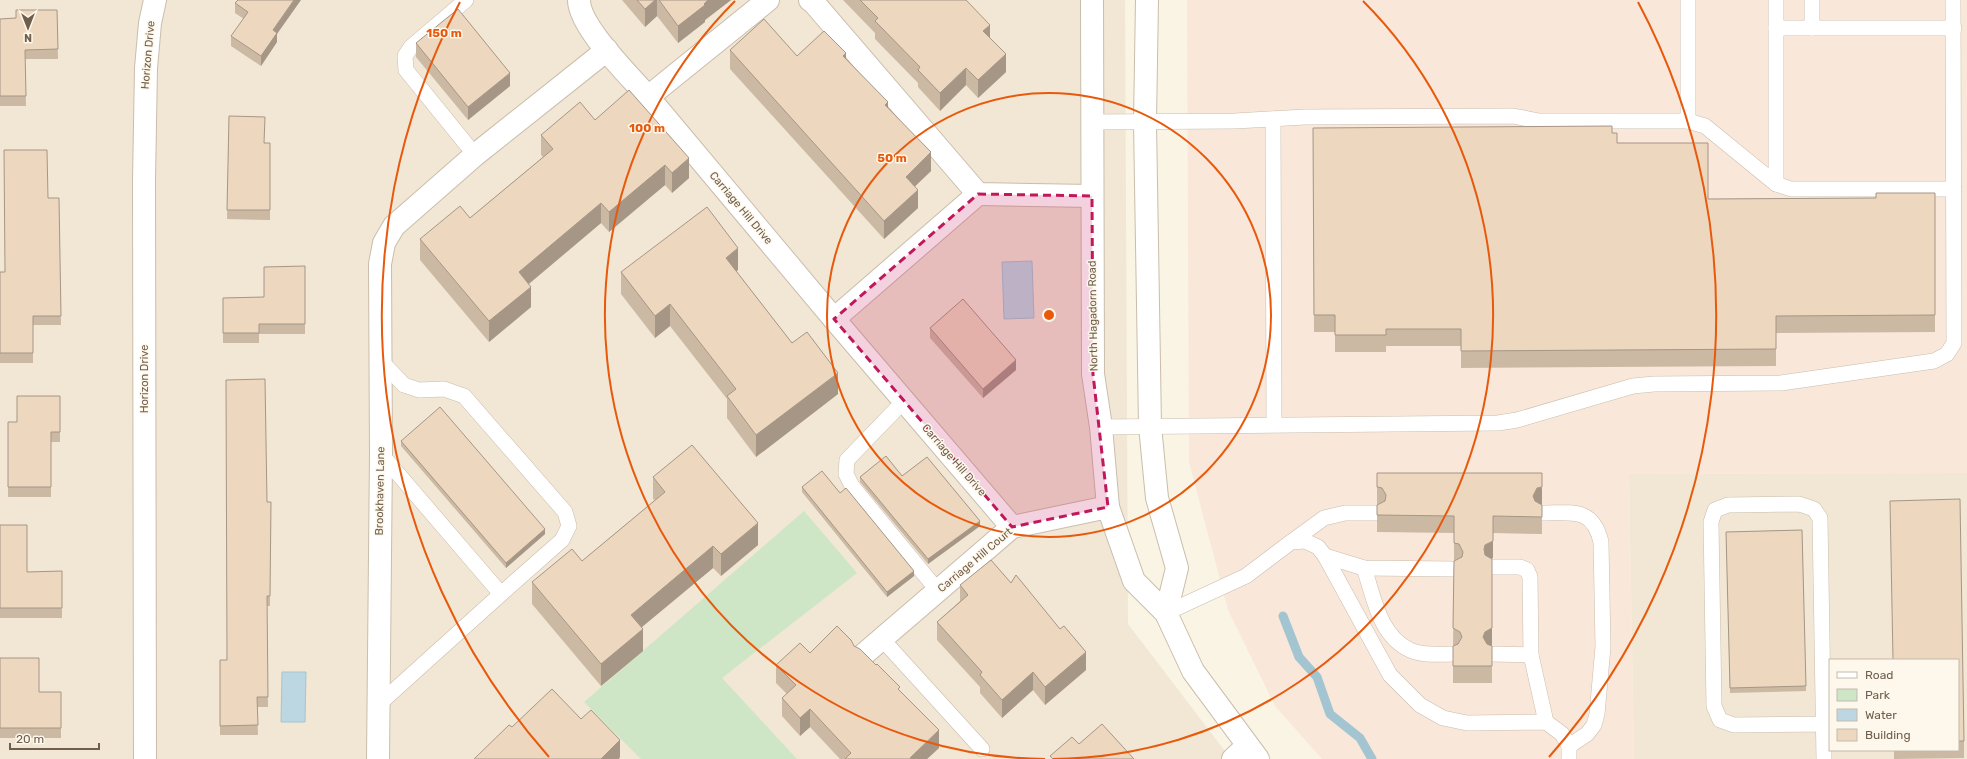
<svg xmlns="http://www.w3.org/2000/svg" width="1967" height="759" font-family="Rubik,sans-serif">
	<rect width="100%" height="100%" fill="#faf4e5"/>
	<!-- residential -->
	<g fill="#f1e7d4" fill-rule="evenodd">
		<polygon points="0,0 1125,0 1128,624 1231,759 0,759"/>
		<path d="M1967 473V759H1634L1629 474ZM1830 660H1958V750H1830Z"/>
	</g>
	<!-- commercial -->
	<polygon fill="#f9e7da" points="1187,0 1967,0 1967,473 1629,474 1634,759 1322,759 1275,706 1228,610 1189,462"/>
	<!-- green -->
	<polygon fill="#cee6c5" points="804,511 857,573 722,678 797,759 641,759 584,702"/>
	<!-- water -->
	<g fill="#bcd7e2" stroke="#a3c5d2">
		<polygon points="1032,261 1034,318 1004,319 1002,262"/>
		<polygon points="282,672 306,672 305,722 281,722"/>
	</g>
	<g fill="none" stroke-linecap="round" stroke-linejoin="round">
		<!-- stream -->
		<polyline stroke="#a3c5d2" stroke-width="9" points="1283,616 1299,657 1317,677 1330,714 1360,738 1372,759"/>
		<!-- service casing -->
		<g stroke="#cabdac" stroke-width="16">
			<g id="service">
				<polyline points="466,0 411,47 405,56 406,70 475,155"/>
				<polyline points="1776,0 1776,184"/>
				<polyline points="1776,28 1954,28"/>
				<polyline points="1812,28 1812,0"/>
				<polyline points="1273,119 1274,424"/>
				<polyline points="1688,121 1705,126 1776,184 1791,189 1954,189"/>
				<polyline points="1092,122 1235,121 1305,117 1513,116 1539,121 1688,121 1688,0"/>
				<polyline points="380,360 404,385 419,390 444,389 464,396 565,512 569,526 562,540 501,594 381,454"/>
				<polyline points="904,401 847,460 846,474 852,486 938,591"/>
				<polyline points="1101,427 1498,423 1517,420 1633,386 1654,384 1781,383 1934,361 1947,354 1954,343 1953,0"/>
				<path d="M1542 513C1572 513 1593 507 1601 542L1603 647 1597 714 1594 725 1587 734 1569 746"/>
				<polyline points="1291,542 1324,518 1345,513 1377,513"/>
				<polyline points="1325,556 1364,568 1454,569"/>
				<polyline points="1493,567 1520,567 1527,570 1530,577 1531,655 1546,722"/>
				<path d="M1364 568C1374 597 1379 636 1410 650 1423 656 1440 654 1453 654"/>
				<polyline points="1166,613 1246,576 1291,542 1305,541 1318,547 1325,556 1390,675 1420,705 1443,718 1467,723 1546,722 1562,734 1569,746 1569,759"/>
				<polyline points="882,639 982,749"/>
				<polyline points="1492,654 1531,655"/>
				<polyline points="378,705 501,594"/>
				<polyline points="1824,724 1734,725 1720,720 1714,706 1711,522 1715,510 1728,505 1799,504 1814,509 1820,518 1824,759"/>
			</g>
		</g>
		<!-- minor casing -->
		<g stroke="#cabdac" stroke-width="24">
			<g id="minor">
				<path d="M579 0C579 27 630 76 648 97L768 0"/>
				<polyline points="810,0 814,3 978,194 1092,196"/>
				<polyline points="1092,0 1093,374 1101,427 1108,507 1134,581 1166,613 1193,671 1258,759"/>
				<polyline points="1147,0 1145,122 1150,426 1157,498 1177,568 1166,613"/>
				<polyline points="648,97 834,319 1012,527"/>
				<polyline points="834,319 978,194"/>
				<polyline points="863,655 1012,527 1108,507"/>
				<polyline points="145,759 144,180 146,68 150,23 155,0"/>
				<polyline points="378,759 381,454 380,264 384,243 394,226 475,155 607,50"/>
				<polyline points="1233,759 1247,746"/>
			</g>
		</g>
		<!-- service -->
		<use href="#service" stroke="#fff" stroke-width="15"/>
		<!-- minor -->
		<use href="#minor" stroke="#fff" stroke-width="22"/>
	</g>
	<!-- wall -->
	<g fill="#ccb9a4">
		<polygon points="238,0 277,34 277,42 261,66 231,46 231,36 244,19 235,13 235,3"/>
		<polygon points="622,0 731,0 705,20 705,22 678,43 657,16 645,27"/>
		<polygon points="843,0 966,0 990,37 1006,72 978,98 966,85 940,111 918,87 918,83 875,39 875,33"/>
		<polygon points="57,10 58,59 25,59 26,106 0,106 0,19 16,18"/>
		<polygon points="416,43 510,86 468,120 416,57"/>
		<polygon points="730,50 797,56 846,60 888,109 931,171 915,186 918,208 884,239 730,69"/>
		<polygon points="229,116 265,143 270,143 270,220 227,219"/>
		<polygon points="595,120 689,178 672,193 665,185 609,232 601,223 529,284 531,307 489,342 420,260 420,239 470,218 543,157 541,155 541,135"/>
		<polygon points="1313,128 1612,133 1617,143 1708,199 1876,198 1935,193 1935,332 1776,333 1776,366 1461,368 1461,346 1386,346 1386,352 1335,352 1335,332 1314,332"/>
		<polygon points="48,198 59,198 61,325 33,325 33,363 0,363 0,272 5,272"/>
		<polygon points="305,266 305,334 259,334 259,343 223,343 223,298 264,297"/>
		<polygon points="738,270 736,271 792,343 838,394 756,457 727,418 727,399 670,326 655,338 621,294 621,272"/>
		<polygon points="930,328 1016,370 983,398 930,338"/>
		<polygon points="60,396 60,442 51,442 51,497 8,497 8,422 17,422"/>
		<polygon points="401,441 545,534 506,568 401,446"/>
		<polygon points="1377,473 1542,504 1541,504 1542,505 1542,534 1493,533 1493,558 1492,558 1492,645 1491,646 1492,646 1492,683 1453,683 1453,646 1454,646 1453,645 1454,561 1455,560 1454,560 1454,533 1377,532 1377,505 1378,504 1377,504"/>
		<polygon points="902,476 980,526 928,564 860,482 860,477"/>
		<polygon points="653,477 758,545 721,576 713,568 642,627 643,651 601,686 532,604 532,582 582,561 655,500 653,499"/>
		<polygon points="802,487 914,576 887,597 802,492"/>
		<polygon points="267,502 271,502 270,606 267,606 268,707 257,707 258,735 220,735 220,660 227,660"/>
		<polygon points="0,525 27,572 62,571 62,618 0,618"/>
		<polygon points="1802,530 1806,691 1730,693 1726,532"/>
		<polygon points="960,585 1086,670 1045,705 1033,690 1002,718 980,693 980,687 937,640 937,622 960,601"/>
		<polygon points="854,646 900,691 939,748 927,759 840,759 810,727 800,736 782,716 782,698 787,694 776,683 776,665 810,653"/>
		<polygon points="0,658 39,692 61,692 61,738 0,738"/>
		<polygon points="1958,660 1964,741 1964,758 1894,759 1894,750 1958,750"/>
	</g>
	<!-- shaded-wall -->
	<g fill="#a69686">
		<polygon points="294,0 301,0 277,34 277,42 261,66 261,56 273,30"/>
		<polygon points="655,0 657,0 657,16 645,27 645,9"/>
		<polygon points="708,0 731,0 705,20 705,22 678,43 678,26"/>
		<polygon points="990,25 990,42 983,31"/>
		<polygon points="846,53 846,72 843,56"/>
		<polygon points="1006,54 1006,72 978,98 978,80"/>
		<polygon points="966,68 966,85 940,111 940,93"/>
		<polygon points="510,73 510,86 468,120 468,107"/>
		<polygon points="888,102 888,120 885,105"/>
		<polygon points="931,152 931,171 906,195 906,177"/>
		<polygon points="689,158 689,178 672,193 672,173"/>
		<polygon points="665,165 665,185 609,232 609,212"/>
		<polygon points="918,190 918,208 884,239 884,221"/>
		<polygon points="601,203 601,223 519,292 519,272"/>
		<polygon points="738,248 738,270 726,279 726,258"/>
		<polygon points="531,287 531,307 489,342 489,321"/>
		<polygon points="670,304 670,326 655,338 655,316"/>
		<polygon points="1016,360 1016,370 983,398 983,389"/>
		<polygon points="838,373 838,394 756,457 756,435"/>
		<polygon points="1542,487 1542,504 1537,506 1533,513 1533,496 1537,488"/>
		<polygon points="980,521 980,526 928,564 928,559"/>
		<polygon points="758,523 758,545 721,576 721,554"/>
		<polygon points="545,529 545,534 506,568 506,563"/>
		<polygon points="1493,541 1493,558 1485,562 1484,549 1485,545"/>
		<polygon points="713,546 713,568 631,636 631,615"/>
		<polygon points="1492,559 1492,645 1485,649 1483,637"/>
		<polygon points="914,571 914,576 887,597 887,592"/>
		<polygon points="643,629 643,651 601,686 601,664"/>
		<polygon points="1086,652 1086,670 1045,705 1045,687"/>
		<polygon points="1033,672 1033,690 1002,718 1002,700"/>
		<polygon points="810,709 810,727 800,736 800,718"/>
		<polygon points="939,730 939,748 927,759 910,759 910,758"/>
		<polygon points="620,740 620,757 619,759 601,759"/>
	</g>
	<!-- building -->
	<g fill="#edd7bf" stroke="#a69686">
		<polygon points="238,0 294,0 273,30 277,33 261,56 231,36 248,12 235,3"/>
		<polygon points="637,0 655,0 645,9"/>
		<polygon points="659,0 708,0 704,4 705,5 678,26"/>
		<polygon points="860,0 966,0 990,25 983,31 1006,54 978,80 966,68 940,93 918,70 920,67 875,21 878,18"/>
		<polygon points="458,9 510,73 468,107 416,43"/>
		<polygon points="16,10 57,10 58,49 25,50 26,96 0,96 0,19 16,18"/>
		<polygon points="764,19 797,56 824,31 846,53 843,56 888,102 885,105 931,152 906,177 918,190 884,221 730,50"/>
		<polygon points="629,90 689,158 672,173 665,165 609,212 601,203 519,272 531,287 489,321 420,239 460,206 470,218 553,149 541,135 580,102 595,120"/>
		<polygon points="229,116 265,117 264,143 270,143 270,210 227,210"/>
		<polygon points="1612,126 1612,133 1617,133 1617,143 1708,143 1708,199 1876,198 1876,193 1935,193 1935,315 1776,316 1776,349 1461,351 1461,329 1386,329 1386,335 1335,335 1335,315 1314,315 1313,128"/>
		<polygon points="4,150 47,150 48,198 59,198 61,316 33,316 33,353 0,353 0,272 5,272"/>
		<polygon points="707,207 738,248 726,258 792,343 807,332 838,373 756,435 727,396 736,389 670,304 655,316 621,272"/>
		<polygon points="305,266 305,324 259,324 259,333 223,333 223,298 264,297 264,267"/>
		<polygon points="963,299 1016,360 983,389 930,328"/>
		<polygon points="265,379 267,502 271,502 270,596 267,596 268,697 257,697 258,725 220,726 220,660 227,660 226,380"/>
		<polygon points="17,396 60,396 60,432 51,432 51,487 8,487 8,422 17,422"/>
		<polygon points="440,407 545,529 506,563 401,441"/>
		<polygon points="692,445 758,523 721,554 713,546 631,615 643,629 601,664 532,582 572,549 582,561 665,492 653,477"/>
		<polygon points="886,456 902,476 927,457 980,521 928,559 860,477"/>
		<polygon points="822,471 840,493 846,488 914,571 887,592 802,487"/>
		<polygon points="1377,473 1542,473 1542,487 1537,488 1533,496 1535,501 1542,505 1542,517 1493,516 1493,541 1485,545 1484,549 1485,555 1492,559 1492,628 1485,632 1483,637 1487,644 1492,646 1492,666 1453,666 1453,646 1458,644 1462,637 1460,632 1453,628 1454,561 1462,557 1463,552 1459,544 1454,543 1454,516 1377,515 1377,505 1385,501 1386,495 1382,488 1377,487"/>
		<polygon points="1960,499 1964,741 1958,741 1958,660 1893,660 1890,501"/>
		<polygon points="0,525 27,525 27,572 62,571 62,608 0,608"/>
		<polygon points="1802,530 1806,686 1730,688 1726,532"/>
		<polygon points="991,560 1011,583 1016,575 1060,629 1064,626 1086,652 1045,687 1033,672 1002,700 980,675 982,672 937,622 968,595 960,585"/>
		<polygon points="837,626 851,640 854,646 860,649 876,665 877,664 900,687 898,689 939,730 910,758 912,759 845,759 851,753 810,709 800,718 782,698 796,685 776,665 800,643 810,653"/>
		<polygon points="0,658 39,658 39,692 61,692 61,728 0,728"/>
		<polygon points="552,689 581,719 591,710 620,740 601,759 474,759 509,725 512,727"/>
		<polygon points="1102,724 1134,759 1053,759 1050,756 1072,737 1079,744"/>
	</g>
	<!-- marked area -->
	<path fill="#c2185b" fill-opacity="0.2" stroke="#c2185b" stroke-width="3" stroke-dasharray="8 5" stroke-linejoin="round" d="M978 194 1092 196 1093 374 1108 507 1012 527 834 319Z"/>
	<!-- distance rings -->
	<g fill="none" stroke="#e8590c" stroke-width="2">
		<circle cx="1049" cy="315" r="222"/>
		<path d="M1045 759A444 444 0 0 1 735 1M1363 1A444 444 0 0 1 1053 759"/>
		<path d="M549 757A667 667 0 0 1 460 2M1638 2A667 667 0 0 1 1549 757"/>
	</g>
	<g text-anchor="middle" dominant-baseline="central" stroke-width="3" stroke-linejoin="round" paint-order="stroke">
		<!-- street labels -->
		<g font-size="11" fill="#705e4d" stroke="#fdf8eb">
			<text transform="translate(148 55) rotate(-85)">Horizon Drive</text>
			<text transform="translate(741 208) rotate(50)">Carriage Hill Drive</text>
			<text transform="translate(1093 316) rotate(-91)">North Hagadorn Road</text>
			<text transform="translate(144 379) rotate(-90)">Horizon Drive</text>
			<text transform="translate(954 460) rotate(49)">Carriage Hill Drive</text>
			<text transform="translate(380 491) rotate(-89)">Brookhaven Lane</text>
			<text transform="translate(975 560) rotate(-40)">Carriage Hill Court</text>
		</g>
	</g>
	<circle cx="1049" cy="315" r="6" fill="#e8590c" stroke="#fdf8eb" stroke-width="2"/>
	<g font-size="12" text-anchor="middle" font-weight="bold" fill="#e8590c" stroke="#fdf8eb" stroke-width="3" stroke-linejoin="round" paint-order="stroke">
		<text x="444" y="37">150 m</text>
		<text x="647" y="132">100 m</text>
		<text x="892" y="162">50 m</text>
	</g>
	<!-- legend -->
	<rect x="1829" y="659" width="130" height="92" fill="#fdf8eb" stroke="#c5baac"/>
	<rect x="1837" y="672" width="20" height="6" fill="#ffffff" stroke="#c5baac"/>
	<text x="1865" y="679" font-size="12" fill="#705e4d">Road</text>
	<rect x="1837" y="689" width="20" height="12" fill="#cee6c5" stroke="#c5baac"/>
	<text x="1865" y="699" font-size="12" fill="#705e4d">Park</text>
	<rect x="1837" y="709" width="20" height="12" fill="#bcd7e2" stroke="#c5baac"/>
	<text x="1865" y="719" font-size="12" fill="#705e4d">Water</text>
	<rect x="1837" y="729" width="20" height="12" fill="#edd7bf" stroke="#c5baac"/>
	<text x="1865" y="739" font-size="12" fill="#705e4d">Building</text>
	<!-- north arrow -->
	<g transform="translate(28 28) rotate(180)" stroke="#fdf8eb" stroke-width="3" paint-order="stroke">
	<path d="M0-3L7 15L0 10L-7 15Z" fill="#705e4d"/>
	<text y="-6" font-size="11" font-weight="bold" text-anchor="middle" fill="#705e4d">N</text>
	</g>
	<!-- scale -->
	<path d="M10 743v6h89v-6" fill="none" stroke="#705e4d" stroke-width="2"/>
	<text x="16" y="743" font-size="12" fill="#705e4d" stroke="#fdf8eb" stroke-width="3" paint-order="stroke">20 m</text>
</svg>
